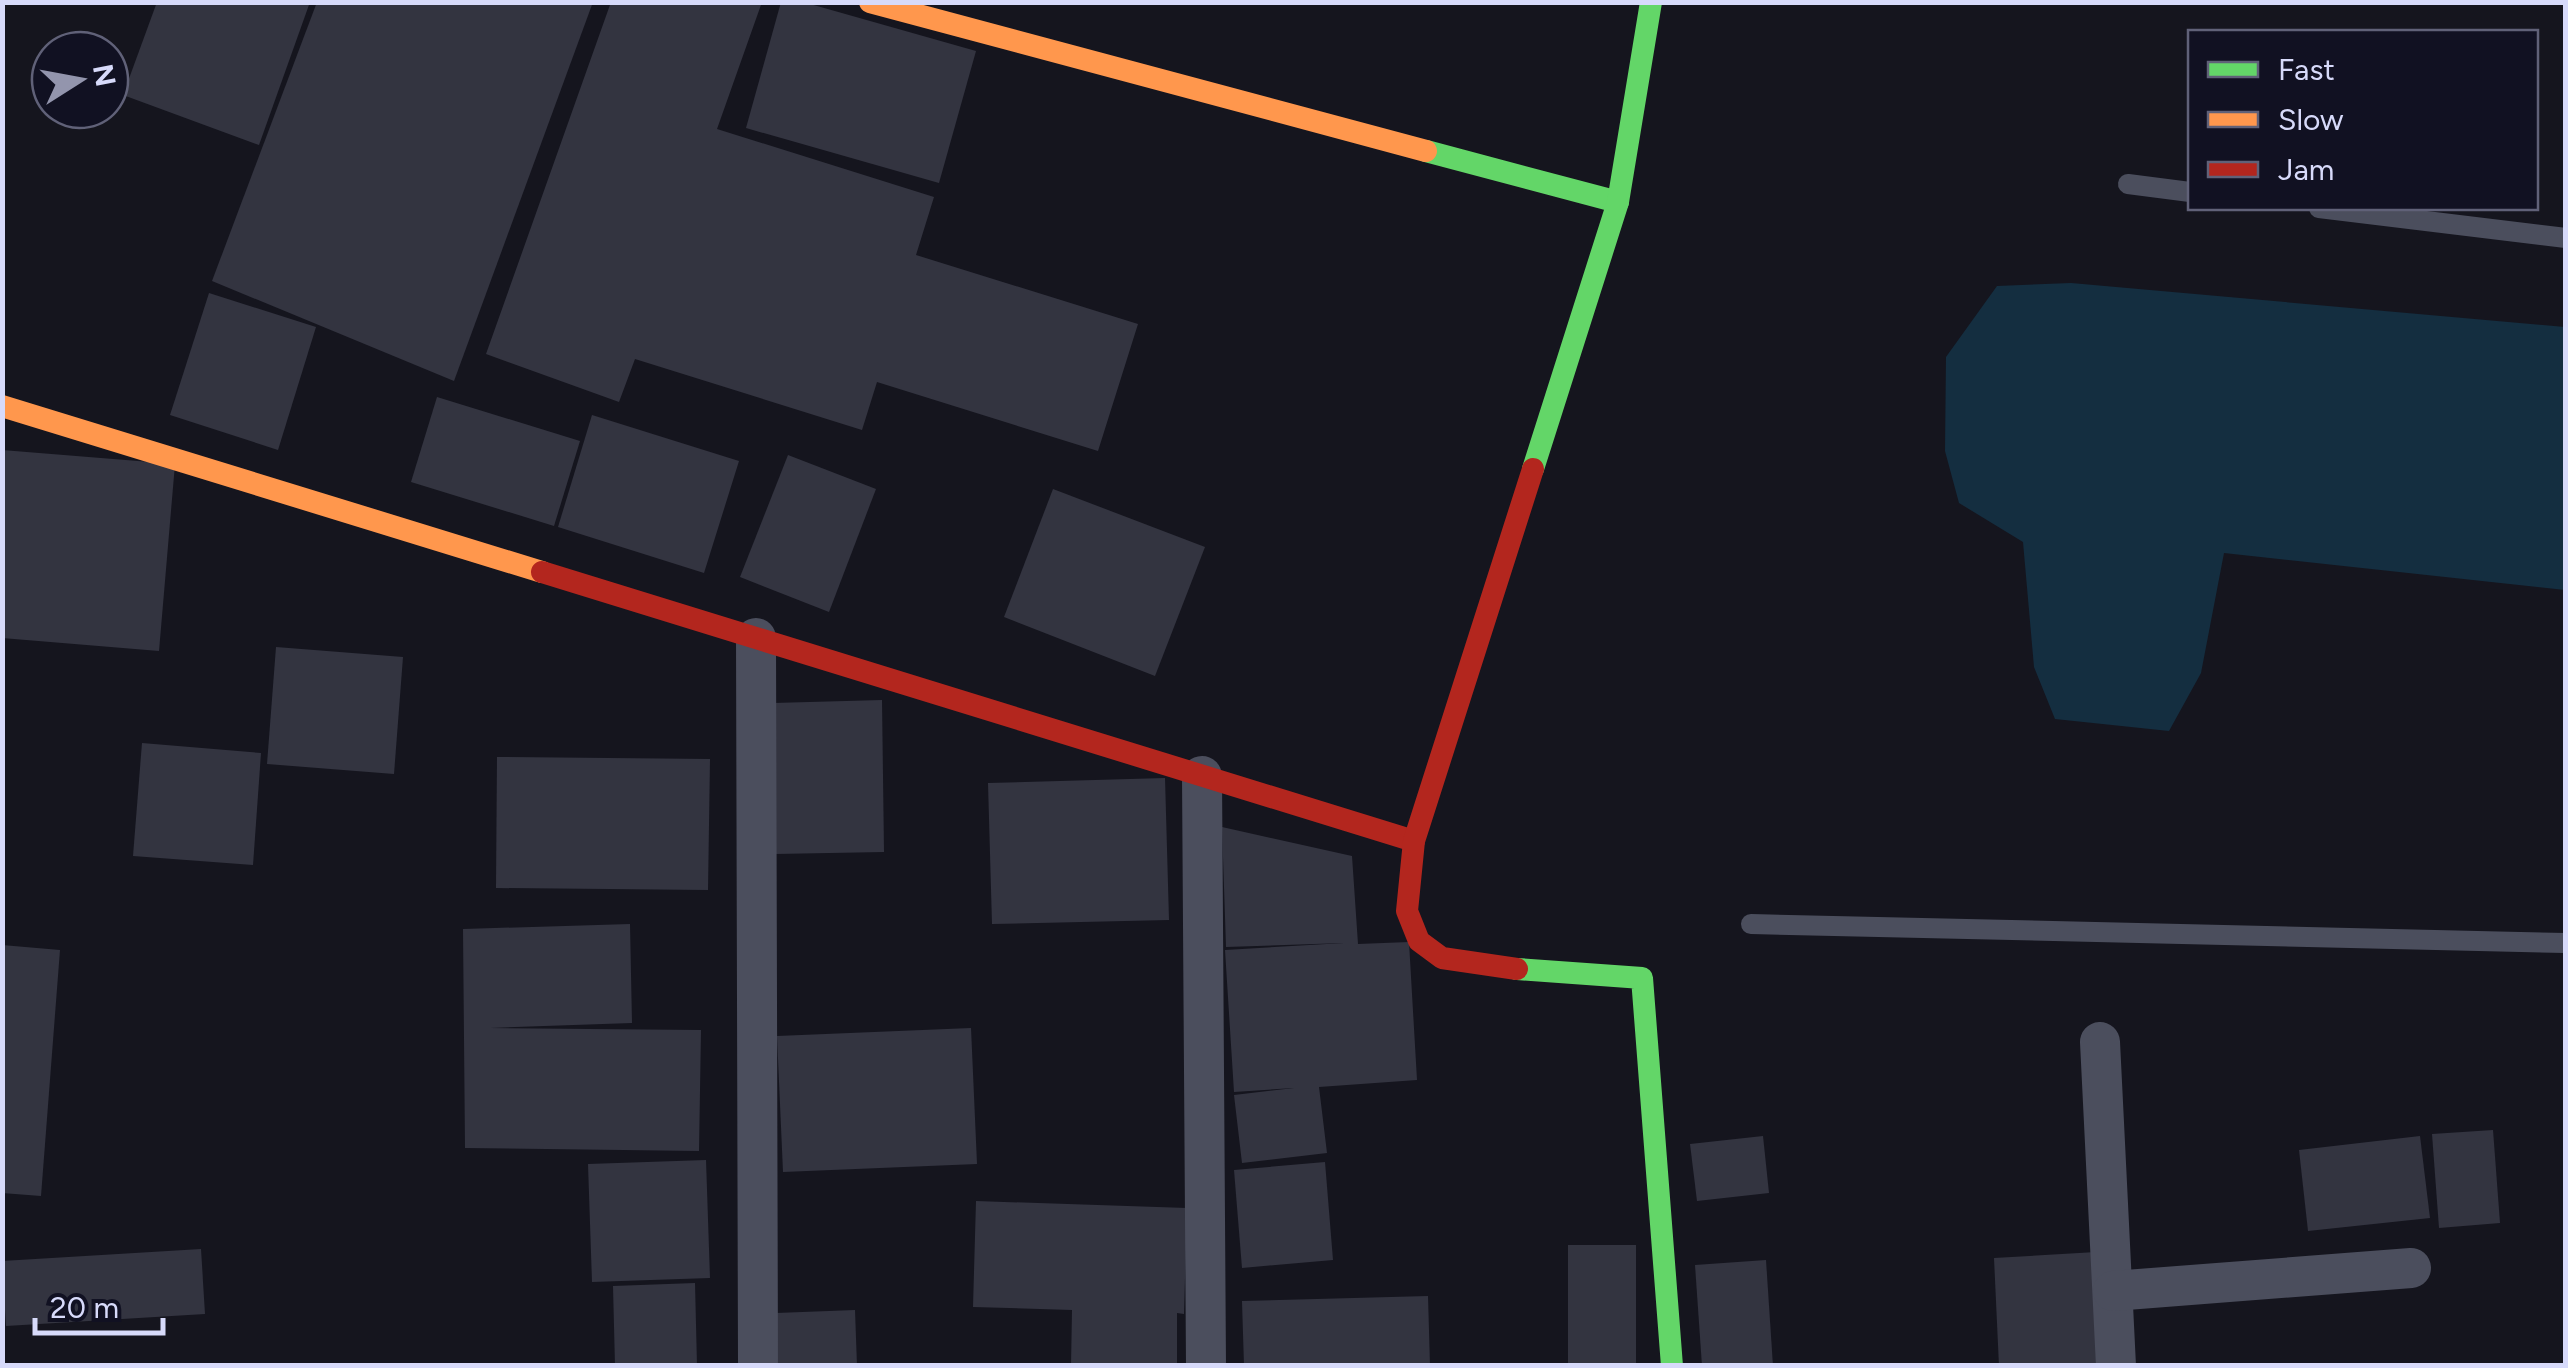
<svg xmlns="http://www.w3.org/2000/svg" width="2568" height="1368" font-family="Figtree,sans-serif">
	<rect width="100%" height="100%" fill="#15151e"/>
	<!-- water -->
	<polygon fill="#142e40" points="2071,283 2565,327 2565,590 2224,553 2201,673 2169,731 2055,719 2034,667 2023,542 1959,503 1945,451 1946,357 1997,286"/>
	<!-- building -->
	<g fill="#333440">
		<polygon points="157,2 310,2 259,145 123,95"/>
		<polygon points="317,2 593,2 454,381 212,281"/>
		<polygon points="611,2 762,2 717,129 934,197 916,255 1138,324 1098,451 877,382 862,430 635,359 619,402 486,354"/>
		<polygon points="781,2 803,2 976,51 939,183 746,128"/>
		<polygon points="209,293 316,327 278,450 170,415"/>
		<polygon points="437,397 580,441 554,526 411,482"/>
		<polygon points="592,415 739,461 704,573 558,527"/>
		<polygon points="2,450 175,464 159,651 2,638"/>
		<polygon points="788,455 876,489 829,612 740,577"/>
		<polygon points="1053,489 1205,547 1155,676 1004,617"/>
		<polygon points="276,647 403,657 394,774 267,764"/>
		<polygon points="882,700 884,852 775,854 773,703"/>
		<polygon points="142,743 261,753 253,865 133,856"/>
		<polygon points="497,757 710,759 708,890 496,888"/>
		<polygon points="1165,778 1169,920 992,924 988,783"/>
		<polygon points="1222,827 1352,856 1358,944 1409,942 1417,1080 1319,1087 1327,1153 1242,1163 1234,1095 1294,1088 1234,1092 1225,950 1344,943 1226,947"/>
		<polygon points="630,924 632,1023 490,1028 701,1030 699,1151 465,1148 463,929"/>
		<polygon points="2,945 60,950 41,1196 2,1193"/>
		<polygon points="971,1028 977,1164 783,1172 777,1036"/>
		<polygon points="2493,1130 2500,1223 2439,1228 2432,1134"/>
		<polygon points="1763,1136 1769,1193 1697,1201 1690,1144"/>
		<polygon points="2420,1136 2430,1218 2308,1231 2299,1150"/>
		<polygon points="706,1160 710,1278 592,1282 588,1164"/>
		<polygon points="1325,1162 1333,1260 1242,1268 1234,1170"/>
		<polygon points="976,1201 1187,1208 1184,1314 1177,1313 1177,1366 1071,1366 1072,1310 973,1307"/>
		<rect x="1568" y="1245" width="68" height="121"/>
		<polygon points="201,1249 205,1314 6,1326 2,1261"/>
		<polygon points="2096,1252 2102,1366 1999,1366 1994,1258"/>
		<polygon points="1766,1260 1773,1366 1702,1366 1695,1265"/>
		<polygon points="695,1283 697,1366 615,1366 613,1286"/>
		<polygon points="1428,1296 1430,1366 1244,1366 1242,1301"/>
		<polygon points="855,1310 857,1366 778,1366 776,1313"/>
	</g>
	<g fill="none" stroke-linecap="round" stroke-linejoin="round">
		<!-- lane -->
		<g stroke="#4b4e5d" stroke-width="20">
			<polyline points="2128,184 2190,192"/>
			<polyline points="2319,208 2566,238"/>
			<polyline points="1751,924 2566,943"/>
		</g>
		<!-- street -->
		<g stroke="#4b4e5d" stroke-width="40">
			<polyline points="756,638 758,1366"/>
			<polyline points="1202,776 1206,1366"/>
			<polyline points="2100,1042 2116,1366"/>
			<polyline points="2113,1291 2411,1268"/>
		</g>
		<!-- fast -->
		<g stroke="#63d668" stroke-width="22">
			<polyline points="1426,151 1618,202"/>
			<polyline points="1533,469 1618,202 1651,2"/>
			<polyline points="1517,969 1642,978 1672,1366"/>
		</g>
		<!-- slow -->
		<g stroke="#ff974d" stroke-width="22">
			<polyline points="870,2 1426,151"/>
			<polyline points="2,406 542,572"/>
		</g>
		<!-- jam -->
		<g stroke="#b3261e" stroke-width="22">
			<polyline points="542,572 1414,841"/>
			<polyline points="1517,969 1442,958 1419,941 1407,911 1414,841 1533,469"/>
		</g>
	</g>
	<!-- border -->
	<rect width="2568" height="1368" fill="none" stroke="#d7dafa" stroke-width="10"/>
	<!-- legend -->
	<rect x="2188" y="30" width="350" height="180" fill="#111122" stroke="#606178" stroke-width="2.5"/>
	<rect x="2208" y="62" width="50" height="15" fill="#63d668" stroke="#606178" stroke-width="2.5"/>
	<text x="2278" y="80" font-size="30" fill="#d7dafa">Fast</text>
	<rect x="2208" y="112" width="50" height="15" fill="#ff974d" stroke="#606178" stroke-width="2.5"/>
	<text x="2278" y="130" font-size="30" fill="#d7dafa">Slow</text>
	<rect x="2208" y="162" width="50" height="15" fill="#b3261e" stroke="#606178" stroke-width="2.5"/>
	<text x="2278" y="180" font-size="30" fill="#d7dafa">Jam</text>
	<!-- north arrow -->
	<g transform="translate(80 80) rotate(79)"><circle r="48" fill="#111122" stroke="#606178" stroke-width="2.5"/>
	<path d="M0-8L18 38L0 25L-18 38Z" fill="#9395ad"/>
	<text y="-15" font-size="28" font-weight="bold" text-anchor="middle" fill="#d7dafa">N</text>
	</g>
	<!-- scale -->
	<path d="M35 1318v15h128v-15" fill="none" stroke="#d7dafa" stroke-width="5"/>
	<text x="50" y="1318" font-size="30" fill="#d7dafa" stroke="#111122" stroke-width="8" paint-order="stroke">20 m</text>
</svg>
